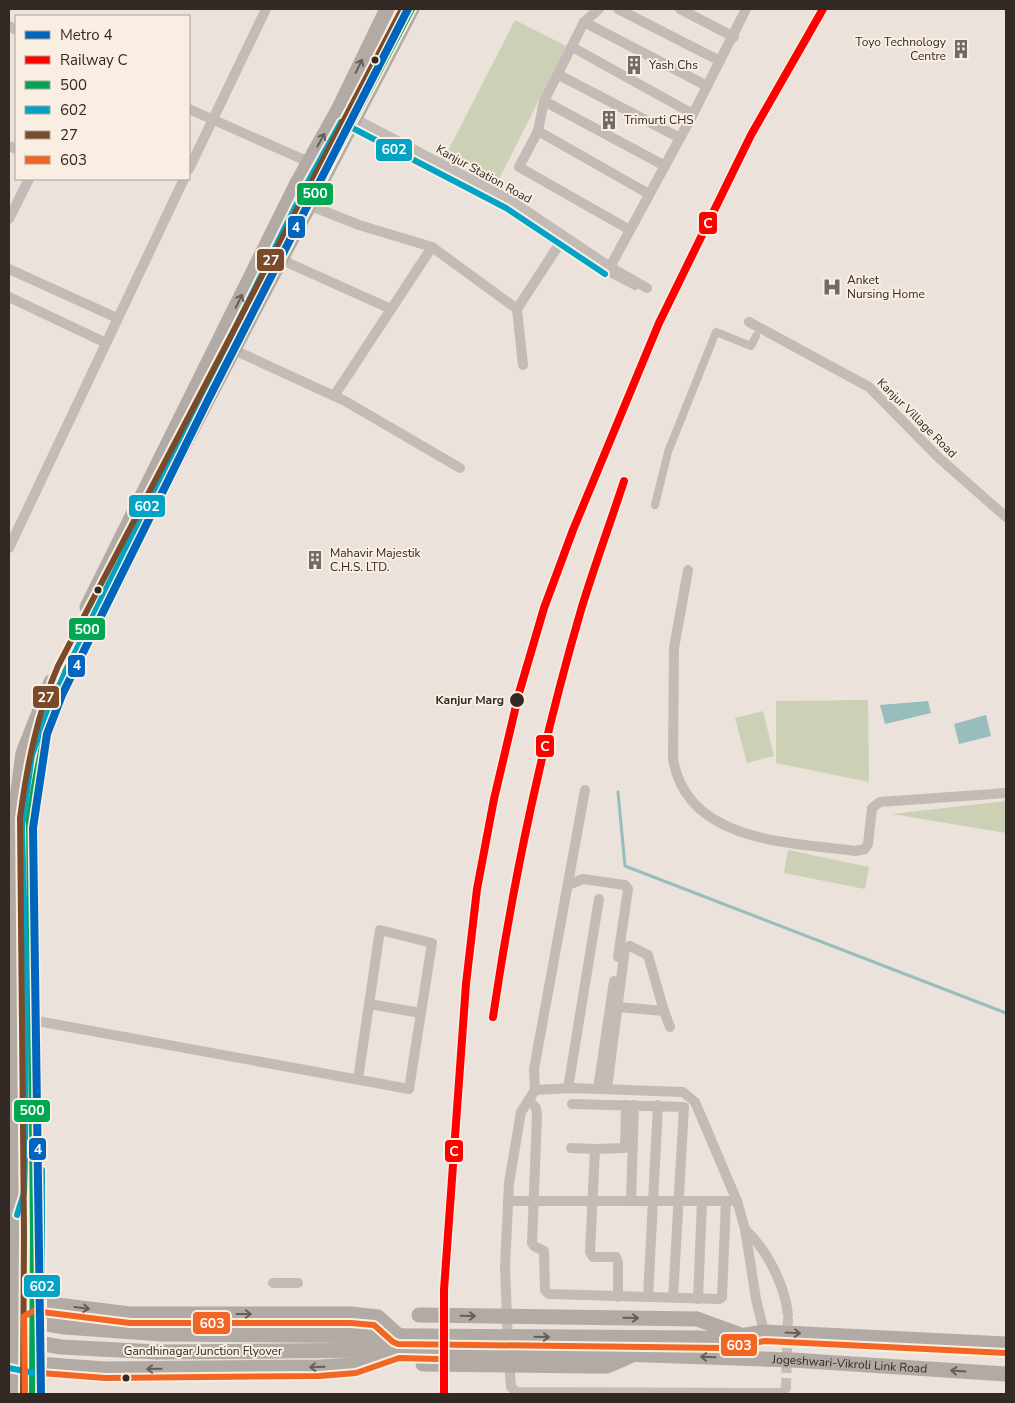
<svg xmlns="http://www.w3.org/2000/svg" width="1015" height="1403" font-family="'Nunito Sans',sans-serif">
	<rect width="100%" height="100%" fill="#ebe3db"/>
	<!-- green -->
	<g fill="#ccd0b4">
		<polygon points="515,20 566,46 499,179 447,153"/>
		<polygon points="868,700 869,782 776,763 776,701"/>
		<polygon points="763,711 774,756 747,763 735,718"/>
		<polygon points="1006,801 1006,833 892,814"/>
		<polygon points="788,850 869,867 865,889 784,873"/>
	</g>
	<!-- water -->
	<g fill="#97bdbc">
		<polygon points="928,701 931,713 885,724 880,705"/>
		<polygon points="986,715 991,736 959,744 954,724"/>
	</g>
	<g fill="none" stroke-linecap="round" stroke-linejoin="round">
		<!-- stream -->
		<polyline stroke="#97bdbc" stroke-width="3" points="618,792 625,866 1006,1013"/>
		<!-- minor-tunnel -->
		<polyline stroke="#c6beb6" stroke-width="10" stroke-dasharray="10 5" stroke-linecap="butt" points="786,1388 788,1315"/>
		<!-- pedestrian -->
		<g stroke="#c3bbb5" stroke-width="8">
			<polyline points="610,273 635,286"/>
			<polyline points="655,505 668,452 716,332 751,346 756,336"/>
		</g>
		<!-- minor -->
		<g stroke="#c3bbb5" stroke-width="10">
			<polyline points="599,9 584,22 544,101 538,131 519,167 630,230"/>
			<polyline points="618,9 720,61"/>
			<polyline points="680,9 734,37"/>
			<polyline points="584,22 707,86"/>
			<polyline points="9,26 16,30"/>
			<polyline points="572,47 693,114"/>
			<polyline points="559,75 680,138"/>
			<polyline points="544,101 665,166"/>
			<polyline points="189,109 309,162"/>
			<polyline points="338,110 510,200 610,267 647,288"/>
			<polyline points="538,131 649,194"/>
			<polyline points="9,146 16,149"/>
			<polyline points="189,169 266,9"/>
			<polyline points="311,206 359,225 432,247 517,309 523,365"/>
			<polyline points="9,219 29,179"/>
			<polyline points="282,260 391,309"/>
			<polyline points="610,267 693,114 746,9"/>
			<polyline points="9,269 117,318"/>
			<polyline points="9,297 106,343"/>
			<polyline points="517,309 564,237"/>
			<polyline points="749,322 869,387 939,458 1006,517"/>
			<polyline points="234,350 345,401 460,468"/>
			<polyline points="334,396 432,247"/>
			<polyline points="9,548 184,179"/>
			<path d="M688 570 674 648 673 759C687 843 790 842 855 851L865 849 868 844 872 808 880 802 1006 793"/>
			<polyline points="568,885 583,879 625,885 628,889 618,957"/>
			<polyline points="369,1004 421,1013"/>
			<polyline points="664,1011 670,1027"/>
			<polyline points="32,1020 409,1089 432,943 380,930 358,1079"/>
			<polyline points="568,1088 599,899"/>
			<polyline points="598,1089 614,981"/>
			<polyline points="607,1089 625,948 630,946 648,955 664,1011 618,1007"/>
			<polyline points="535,1090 572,1088 683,1092 695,1102 737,1201 745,1229 756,1299 764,1332"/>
			<polyline points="529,1100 536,1108 537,1116 532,1243 534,1246 544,1251 545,1290 549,1294 719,1299 722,1297 726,1201"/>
			<polyline points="572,1104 684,1107 673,1298"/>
			<polyline points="571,1148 595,1149"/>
			<polyline points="508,1201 731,1201"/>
			<polyline points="631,1201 634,1105"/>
			<path d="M745 1229C767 1250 785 1285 788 1315"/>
			<polyline points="273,1283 298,1283"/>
			<polyline points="618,1297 618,1262 616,1257 593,1257 590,1252 595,1149 625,1148 626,1105"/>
			<polyline points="648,1297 658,1105"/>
			<polyline points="698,1299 702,1201"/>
			<polyline points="508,1342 505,1267 509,1183 521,1112 535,1090 534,1069 585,790"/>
			<polyline points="509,1359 511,1387 516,1392 782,1393 786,1388"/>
		</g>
		<!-- primary -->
		<g stroke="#b2aaa4" stroke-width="15">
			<polyline points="87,607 296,185 338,110 387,9"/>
			<polyline points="25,1305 33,1302 130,1314 351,1314 378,1317 398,1335"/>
			<polyline points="697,1319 741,1335"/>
			<polyline points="162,1334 423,1336"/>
			<polyline points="698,1338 722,1339 764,1332 1006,1344"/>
			<polyline points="157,1352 384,1350"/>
			<path id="s1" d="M590 1353 792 1360 1006 1374"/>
			<polyline points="24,1363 105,1369 319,1367 354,1365 398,1349 421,1350"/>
			<polyline points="590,1366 607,1366 630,1356"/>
			<polyline points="16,1394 17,973 13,827 23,753 51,682"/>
			<polyline points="32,1394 33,1234 29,819 36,769 54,698 66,670 412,9"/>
		</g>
		<!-- primary-bridge -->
		<g stroke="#b2aaa4" stroke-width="15">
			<polyline points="419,1315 697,1319"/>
			<polyline points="9,1317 64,1327 162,1334"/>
			<polyline points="423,1336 698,1338"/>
			<polyline points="9,1338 61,1347 157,1352"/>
			<polyline points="421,1350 590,1353"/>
			<polyline points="423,1364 590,1366"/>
		</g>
		<!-- bus-1 casing -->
		<g stroke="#f9eee1" stroke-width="10">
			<path id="bus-1" d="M32 1394 33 1234 29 819C36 768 46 718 66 670L412 9"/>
		</g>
		<!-- bus-2 casing -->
		<g stroke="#f9eee1" stroke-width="10">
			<g id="bus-2">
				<polyline points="17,1215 24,1193 25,1157 26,973 22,827 32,755 53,698 105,591 304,189 341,122 506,208 605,274"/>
				<polyline points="9,1368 34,1373 42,1366 42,1170"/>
			</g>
		</g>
		<!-- bus-3 casing -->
		<g stroke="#f9eee1" stroke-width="10">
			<path id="bus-3" d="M23 1394 24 1234 20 818C27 766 37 714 58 666L402 9"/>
		</g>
		<!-- bus-4 casing -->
		<g stroke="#f9eee1" stroke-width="10">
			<g id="bus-4">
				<polyline points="25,1394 24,1316 34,1311 130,1323 351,1323 374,1325 393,1342 398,1344 722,1348 765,1341 1006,1353"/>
				<polyline points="41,1394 41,1373 105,1378 319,1376 356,1373 399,1358 438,1359"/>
			</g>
		</g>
		<!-- bus-1 -->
		<use href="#bus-1" stroke="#00a651" stroke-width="6"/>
		<!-- bus-2 -->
		<use href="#bus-2" stroke="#03a3c6" stroke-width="6"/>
		<!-- bus-3 -->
		<use href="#bus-3" stroke="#7a4b2a" stroke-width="6"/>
		<!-- bus-4 -->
		<use href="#bus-4" stroke="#f26522" stroke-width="6"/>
		<!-- rail-1 casing -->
		<g stroke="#f9eee1" stroke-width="11">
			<g id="rail-1">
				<path d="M493 1017C513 880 542 744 581 610 594 567 610 524 624 481"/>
				<polyline points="444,1394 444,1290 466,984 477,889 494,799 519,693 544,608 573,530 659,323 751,135 823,9"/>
			</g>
		</g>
		<!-- rail-1 -->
		<use href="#rail-1" stroke="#f00" stroke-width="8"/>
		<!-- metro-1 casing -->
		<g stroke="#f9eee1" stroke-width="11">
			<polyline id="metro-1" points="41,1394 33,828 47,734 62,695 208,400 408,9"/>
		</g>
		<!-- metro-1 -->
		<use href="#metro-1" stroke="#0065bd" stroke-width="8"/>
	</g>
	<!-- one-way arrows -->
	<defs><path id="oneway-shaft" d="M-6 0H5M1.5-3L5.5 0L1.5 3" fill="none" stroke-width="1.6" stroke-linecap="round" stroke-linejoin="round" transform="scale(1.25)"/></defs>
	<g stroke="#665d57">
		<use href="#oneway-shaft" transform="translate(359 66) rotate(-64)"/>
		<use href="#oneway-shaft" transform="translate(321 140) rotate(-61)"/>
		<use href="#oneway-shaft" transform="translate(239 301) rotate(-64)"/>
		<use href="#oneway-shaft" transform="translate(82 1308) rotate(7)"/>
		<use href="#oneway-shaft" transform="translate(244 1314)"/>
		<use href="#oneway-shaft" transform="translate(468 1316) rotate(1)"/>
		<use href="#oneway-shaft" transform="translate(631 1318) rotate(1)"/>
		<use href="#oneway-shaft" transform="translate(793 1333) rotate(3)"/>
		<use href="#oneway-shaft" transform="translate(542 1337) rotate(1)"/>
		<use href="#oneway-shaft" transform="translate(708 1357) rotate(-178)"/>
		<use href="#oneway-shaft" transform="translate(317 1367) rotate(178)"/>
		<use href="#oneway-shaft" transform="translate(154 1369) rotate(179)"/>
		<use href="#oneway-shaft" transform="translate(958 1371) rotate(-176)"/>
	</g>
	<!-- icons -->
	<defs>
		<g id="building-bare" transform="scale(1.5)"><path d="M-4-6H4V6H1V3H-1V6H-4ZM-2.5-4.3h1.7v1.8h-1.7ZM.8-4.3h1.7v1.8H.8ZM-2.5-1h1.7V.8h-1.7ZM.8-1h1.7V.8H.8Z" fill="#736a64" stroke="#f9eee1" stroke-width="2.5" paint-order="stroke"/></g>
		<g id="hospital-bare" transform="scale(1.5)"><path d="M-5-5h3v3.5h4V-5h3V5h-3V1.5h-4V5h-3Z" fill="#736a64" stroke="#f9eee1" stroke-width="2.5" paint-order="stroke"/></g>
	</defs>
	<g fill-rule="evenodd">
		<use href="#building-bare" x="961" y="49"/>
		<use href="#building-bare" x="634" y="65"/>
		<use href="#building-bare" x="609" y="120"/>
		<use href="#hospital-bare" x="832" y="287"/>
		<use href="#building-bare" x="315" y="560"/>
	</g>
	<!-- markers -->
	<g fill="#332924" stroke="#f9eee1" stroke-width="2">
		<circle cx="375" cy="60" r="4.5"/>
		<circle cx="98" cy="590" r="4.5"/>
		<circle cx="517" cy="700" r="8"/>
		<circle cx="126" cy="1378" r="4.5"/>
	</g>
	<g text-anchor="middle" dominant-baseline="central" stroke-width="4" stroke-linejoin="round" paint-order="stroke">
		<!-- poi labels -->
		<g font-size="12" fill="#332924" stroke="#f9eee1" text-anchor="start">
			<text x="946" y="42" text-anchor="end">Toyo Technology<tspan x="946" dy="14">Centre</tspan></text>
			<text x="649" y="65">Yash Chs</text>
			<text x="624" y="120">Trimurti CHS</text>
			<text x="847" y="280">Anket<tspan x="847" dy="14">Nursing Home</tspan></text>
			<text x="330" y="553">Mahavir Majestik<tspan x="330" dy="14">C.H.S. LTD.</tspan></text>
		</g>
		<!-- street labels -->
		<g font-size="12" fill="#332924" stroke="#f9eee1">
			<text transform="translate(484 174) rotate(29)">Kanjur Station Road</text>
			<text transform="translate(917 418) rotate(45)">Kanjur Village Road</text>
			<text x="203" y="1351">Gandhinagar Junction Flyover</text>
			<text stroke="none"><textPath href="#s1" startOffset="260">Jogeshwari-Vikroli Link Road</textPath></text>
		</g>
		<!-- stop labels -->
		<g font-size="12" font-weight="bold" fill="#332924" stroke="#f9eee1" text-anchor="end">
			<text x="504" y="700">Kanjur Marg</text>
		</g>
	</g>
	<g stroke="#f9eee1" stroke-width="2">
		<rect x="375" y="138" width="38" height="24" rx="5" fill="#03a3c6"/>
		<rect x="296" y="182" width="38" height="24" rx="5" fill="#00a651"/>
		<rect x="698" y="211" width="20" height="24" rx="5" fill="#f00"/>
		<rect x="287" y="215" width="19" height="24" rx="5" fill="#0065bd"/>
		<rect x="256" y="248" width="29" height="24" rx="5" fill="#7a4b2a"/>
		<rect x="128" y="494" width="38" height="24" rx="5" fill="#03a3c6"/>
		<rect x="68" y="617" width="38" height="24" rx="5" fill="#00a651"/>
		<rect x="67" y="654" width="19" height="24" rx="5" fill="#0065bd"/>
		<rect x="32" y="685" width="28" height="24" rx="5" fill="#7a4b2a"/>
		<rect x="535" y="734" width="20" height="24" rx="5" fill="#f00"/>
		<rect x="13" y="1099" width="38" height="24" rx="5" fill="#00a651"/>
		<rect x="28" y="1137" width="19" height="24" rx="5" fill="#0065bd"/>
		<rect x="444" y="1139" width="20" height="24" rx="5" fill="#f00"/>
		<rect x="23" y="1274" width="38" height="24" rx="5" fill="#03a3c6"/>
		<rect x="192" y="1311" width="39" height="24" rx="5" fill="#f26522"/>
		<rect x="720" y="1333" width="38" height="24" rx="5" fill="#f26522"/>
	</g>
	<g font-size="14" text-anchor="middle" font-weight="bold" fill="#fff">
		<text x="394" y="154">602</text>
		<text x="315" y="198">500</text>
		<text x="708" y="228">C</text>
		<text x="296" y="232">4</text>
		<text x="271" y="265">27</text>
		<text x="147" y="511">602</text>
		<text x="87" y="634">500</text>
		<text x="77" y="670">4</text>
		<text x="46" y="702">27</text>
		<text x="545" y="751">C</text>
		<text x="32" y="1115">500</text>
		<text x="38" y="1154">4</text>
		<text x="454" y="1156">C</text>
		<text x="42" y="1291">602</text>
		<text x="212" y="1328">603</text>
		<text x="739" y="1350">603</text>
	</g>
	<!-- border -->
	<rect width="1015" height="1403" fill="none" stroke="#332924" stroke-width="20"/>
	<!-- legend -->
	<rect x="15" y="15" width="175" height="165" fill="#f9eee1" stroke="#aa9f95"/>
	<rect x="25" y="31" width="25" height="8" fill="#0065bd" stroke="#aa9f95"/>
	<text x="60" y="40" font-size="15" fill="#332924">Metro 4</text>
	<rect x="25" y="56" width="25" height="8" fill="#ff0000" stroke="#aa9f95"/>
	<text x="60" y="65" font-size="15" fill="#332924">Railway C</text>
	<rect x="25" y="81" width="25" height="8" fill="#00a651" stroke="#aa9f95"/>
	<text x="60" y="90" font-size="15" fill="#332924">500</text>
	<rect x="25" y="106" width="25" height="8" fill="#03a3c6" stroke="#aa9f95"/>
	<text x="60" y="115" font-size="15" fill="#332924">602</text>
	<rect x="25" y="131" width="25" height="8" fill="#7a4b2a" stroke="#aa9f95"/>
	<text x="60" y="140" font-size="15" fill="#332924">27</text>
	<rect x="25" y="156" width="25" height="8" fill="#f26522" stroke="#aa9f95"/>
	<text x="60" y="165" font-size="15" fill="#332924">603</text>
</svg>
